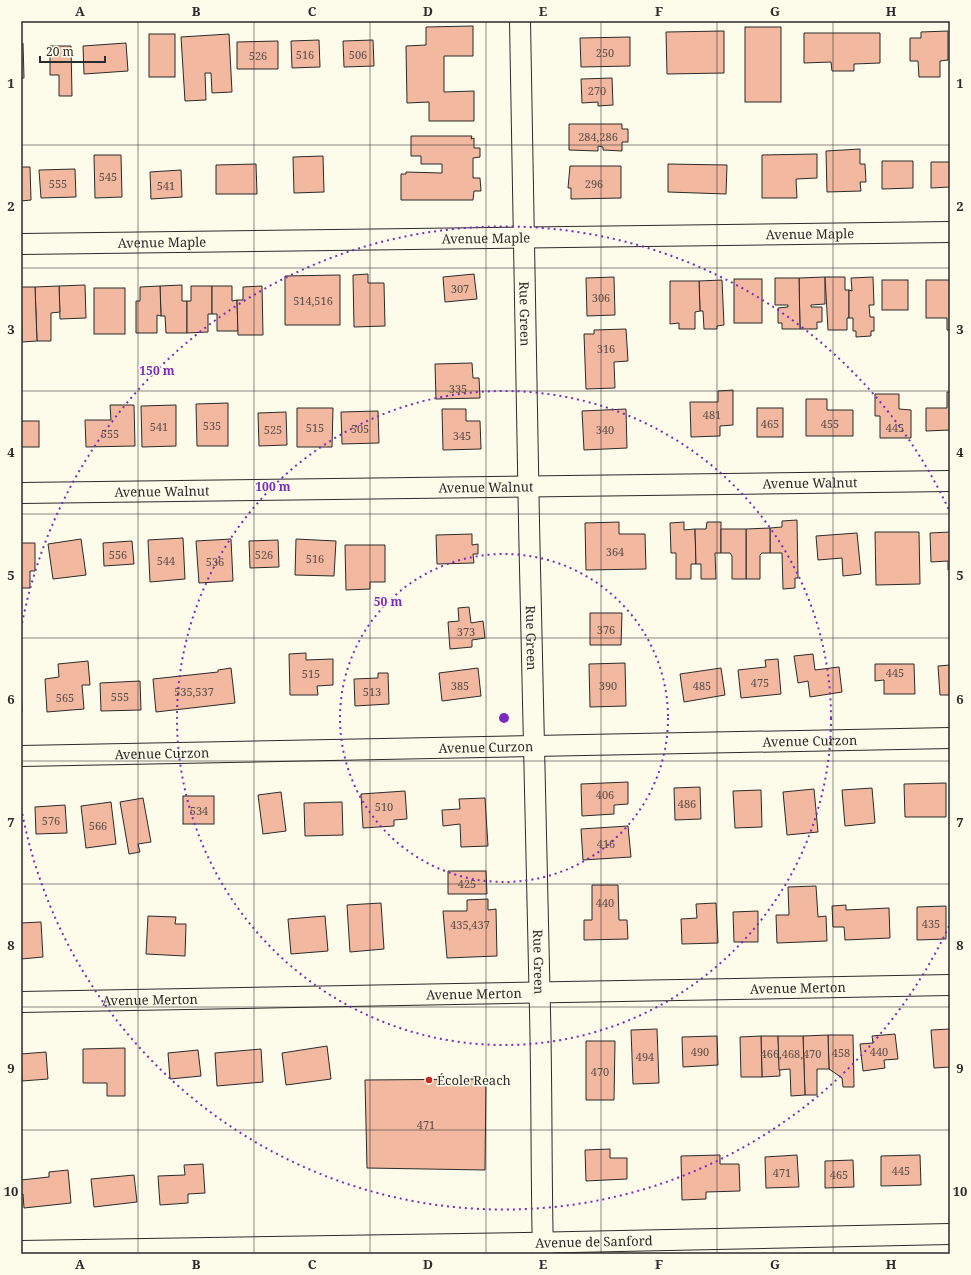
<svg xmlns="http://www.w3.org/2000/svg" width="971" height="1275" font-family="'Noto Serif',serif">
	<rect width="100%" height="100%" fill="#fdfbea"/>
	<!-- building -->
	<g fill="#f2b8a0" stroke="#2b2b2b">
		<polygon points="473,26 473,56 444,56 444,92 474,91 474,121 429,121 429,102 407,103 406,46 426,45 426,27"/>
		<rect x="745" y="27" width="36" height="75"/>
		<polygon points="724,31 724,73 667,74 666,32"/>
		<polygon points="948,31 948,60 940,61 940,77 919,77 918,61 910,61 910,38 921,38 921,32"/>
		<polygon points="804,33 880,33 880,63 854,64 854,71 832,71 831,62 804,63"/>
		<rect x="149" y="34" width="26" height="43"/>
		<polygon points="229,34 232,92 212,93 211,73 205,73 206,100 185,101 181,37"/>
		<polygon points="630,37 630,66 581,67 580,38"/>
		<polygon points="319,40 320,67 292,68 291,41"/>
		<polygon points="373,40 374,66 344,67 343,41"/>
		<polygon points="278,41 278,69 237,69 237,42"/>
		<polygon points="21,43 23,43 24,78 21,78"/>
		<polygon points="126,43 128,71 84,74 83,46"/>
		<polygon points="50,46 71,46 72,96 59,96 59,75 50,75"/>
		<polygon points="612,78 613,105 598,106 598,102 582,103 581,79"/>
		<polygon points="569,124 622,124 622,129 628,129 628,142 622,142 622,151 603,150 603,147 598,146 598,151 569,150"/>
		<polygon points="411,136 472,136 471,139 474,138 474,148 480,148 480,157 473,158 473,178 480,178 481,191 474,191 473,200 401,200 401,174 406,174 406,172 442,173 442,164 421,164 421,156 411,156"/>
		<polygon points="860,149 860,164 865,164 866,182 860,182 861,191 827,192 826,151"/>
		<polygon points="817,154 817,178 796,179 797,198 762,198 762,155"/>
		<polygon points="94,155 121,155 122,197 95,198"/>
		<polygon points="323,156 324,192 294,193 293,157"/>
		<polygon points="882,161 913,161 913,188 882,189"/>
		<polygon points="931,162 950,162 950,187 931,188"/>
		<polygon points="256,164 257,194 216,194 216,165"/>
		<polygon points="668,164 727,165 726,194 668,192"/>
		<polygon points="570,166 621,166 621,198 571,199 571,188 568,188"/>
		<polygon points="21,167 30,167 31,200 21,201"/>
		<polygon points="75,169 76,197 41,198 39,170"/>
		<polygon points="181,170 182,197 151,199 150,172"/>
		<polygon points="368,274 368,283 384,283 385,326 354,327 353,275"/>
		<polygon points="474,274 477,299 445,302 443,277"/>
		<polygon points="340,275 340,325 285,325 285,276"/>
		<polygon points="614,277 615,315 587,316 586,278"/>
		<polygon points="825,277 825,304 811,305 811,307 822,307 822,322 817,322 817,329 800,329 799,278"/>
		<polygon points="825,277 845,277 845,290 849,290 849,318 847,318 847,330 828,330"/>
		<polygon points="873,277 874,305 869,305 870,317 874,317 874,331 871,331 871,336 856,337 856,331 853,331 853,318 849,318 849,290 852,291 851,278"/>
		<polygon points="775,278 799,278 800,329 782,329 782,323 778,323 778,308 788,307 788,305 775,305"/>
		<rect x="734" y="279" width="28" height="44"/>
		<polygon points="722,280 724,325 717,326 717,329 704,329 703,311 700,311 699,281"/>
		<rect x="882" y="280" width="26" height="30"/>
		<polygon points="926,280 950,280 950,330 947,330 947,318 926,318"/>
		<polygon points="670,281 699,281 700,311 695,312 695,329 679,329 679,323 670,324"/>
		<polygon points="85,285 86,318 60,319 59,286"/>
		<polygon points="182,285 182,301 187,301 187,333 166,333 165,316 161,316 160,286"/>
		<polygon points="59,286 60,312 51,313 51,341 37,341 35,287"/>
		<polygon points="160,286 161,316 157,315 157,333 136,333 136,301 140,301 140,287"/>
		<polygon points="191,286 212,286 212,314 208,314 208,332 187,333 187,301 191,301"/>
		<polygon points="212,286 232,286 232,301 237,300 238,331 217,331 217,314 212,314"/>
		<polygon points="262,286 263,335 238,335 237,300 243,300 243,287"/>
		<polygon points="21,287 35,287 37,341 22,342"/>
		<rect x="94" y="288" width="31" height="46"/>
		<polygon points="626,329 628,361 614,362 615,388 586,389 584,334 594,334 594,330"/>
		<polygon points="472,363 473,378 479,378 480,398 436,399 435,364"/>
		<polygon points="733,390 733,425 720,426 720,436 691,437 690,402 718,402 718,391"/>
		<polygon points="947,392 950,392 950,430 926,431 926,408 947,408"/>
		<polygon points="875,394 899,394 899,409 911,410 911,438 880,438 880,416 875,416"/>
		<polygon points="806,399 827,399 827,410 853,410 853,436 806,436"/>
		<polygon points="228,403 228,446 197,446 196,404"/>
		<polygon points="110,405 134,405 135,446 86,447 85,420 111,420"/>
		<polygon points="176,405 176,446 142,447 141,406"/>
		<polygon points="297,408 333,408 332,447 297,447"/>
		<rect x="757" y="408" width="26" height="29"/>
		<polygon points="442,409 466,409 466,421 480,421 481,449 443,450"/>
		<polygon points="626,409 627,448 584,450 582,411"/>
		<polygon points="378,411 379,443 342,444 341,412"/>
		<polygon points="286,412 287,445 259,446 258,413"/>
		<rect x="21" y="421" width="18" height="26"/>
		<polygon points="797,520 798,578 795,578 795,588 783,589 782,553 770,553 770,528 782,527 782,521"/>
		<polygon points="619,522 619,534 645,534 646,569 586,570 585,523"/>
		<polygon points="684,522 684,530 695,529 696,564 691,564 691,579 676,579 676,553 671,553 670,523"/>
		<polygon points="707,522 721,522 721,553 715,553 716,579 701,579 701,564 696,564 695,529 706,529"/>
		<polygon points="770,528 770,553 762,553 760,555 760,579 746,579 746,529"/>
		<polygon points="721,529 746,529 746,579 732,579 732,556 730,553 721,553"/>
		<polygon points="875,532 919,532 920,584 876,585"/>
		<polygon points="950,532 950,570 948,570 948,561 931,562 930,533"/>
		<polygon points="857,533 861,574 843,576 842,558 818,560 816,536"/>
		<polygon points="472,534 472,545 478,544 478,554 473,554 474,563 437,564 436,535"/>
		<polygon points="183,538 185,579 150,582 148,540"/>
		<polygon points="81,539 86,575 53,579 48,544"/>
		<polygon points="231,539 233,581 199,583 196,541"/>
		<polygon points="296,539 336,541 334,576 295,575"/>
		<polygon points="278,540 279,567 250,568 249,541"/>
		<polygon points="132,541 134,564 104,566 103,543"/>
		<polygon points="21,543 35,543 35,571 30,571 30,588 21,588"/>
		<polygon points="345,545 385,545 385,582 370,582 370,589 346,590"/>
		<polygon points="469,607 471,623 483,621 485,638 472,640 472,647 450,649 448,622 459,621 458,608"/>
		<polygon points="590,613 622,613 621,645 590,645"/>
		<polygon points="306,653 306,660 333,659 333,685 317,686 318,695 290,695 289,654"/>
		<polygon points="813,654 815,670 839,667 842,692 810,697 808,681 798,683 794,656"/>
		<polygon points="778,659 781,694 741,698 738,670 766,667 765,660"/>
		<polygon points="88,661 90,685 82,685 84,709 47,712 45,679 59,677 58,664"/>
		<polygon points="625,663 626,706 590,707 589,664"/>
		<polygon points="875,664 914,664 915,694 884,694 884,680 875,681"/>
		<polygon points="950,665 950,695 940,695 938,666"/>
		<polygon points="231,668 235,703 156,712 153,679 218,672 218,670"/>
		<polygon points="478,668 481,696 442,701 439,673"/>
		<polygon points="721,668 725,695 684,702 680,674"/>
		<polygon points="378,673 388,673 389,704 355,706 354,679 378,678"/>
		<polygon points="140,681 141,710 101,711 100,683"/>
		<polygon points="21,683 22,712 21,712"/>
		<polygon points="628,782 628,804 614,805 614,814 582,816 581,784"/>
		<polygon points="946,783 946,817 905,817 904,784"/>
		<polygon points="700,787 701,819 675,820 674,788"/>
		<polygon points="872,788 875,823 845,826 842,790"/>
		<polygon points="814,789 818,832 787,835 783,792"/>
		<polygon points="761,790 762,827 735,828 733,791"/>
		<polygon points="405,791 407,819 394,820 394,826 363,828 361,794"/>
		<polygon points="281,792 286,831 263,834 258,795"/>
		<rect x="183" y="796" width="31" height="28"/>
		<polygon points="143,798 151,842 138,844 140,852 129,854 120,802"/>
		<polygon points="485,798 488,846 461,847 460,824 443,826 442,810 460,809 459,799"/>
		<polygon points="111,802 116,844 86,848 81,806"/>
		<polygon points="342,802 343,835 305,836 304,803"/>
		<polygon points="65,805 67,833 36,834 35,807"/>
		<polygon points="628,826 631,857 583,860 581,829"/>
		<polygon points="448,871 486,871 487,894 448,894"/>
		<polygon points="592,885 618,885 619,920 627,920 628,939 584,940 584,920 592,920"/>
		<polygon points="816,886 818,917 826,916 827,941 777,943 776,915 789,915 788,887"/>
		<polygon points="488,899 488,910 496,909 497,956 447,958 443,911 467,911 467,900"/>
		<polygon points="381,903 384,949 350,952 347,905"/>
		<polygon points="716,903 718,943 682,944 681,919 697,918 696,904"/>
		<polygon points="846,905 846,910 889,908 890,938 845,940 844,927 833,927 832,906"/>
		<polygon points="946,906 946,939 917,940 917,907"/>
		<polygon points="758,911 758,942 734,942 733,912"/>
		<polygon points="148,916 176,917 175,924 186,924 185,956 146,954"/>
		<polygon points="325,916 328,951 291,954 288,919"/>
		<polygon points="41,922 43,957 21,959 21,923"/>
		<polygon points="657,1029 659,1083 633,1084 631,1030"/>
		<polygon points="950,1029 950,1067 934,1068 931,1030"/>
		<polygon points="895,1034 898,1059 884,1060 885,1068 863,1071 860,1044 873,1043 872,1036"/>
		<polygon points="828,1035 853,1035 854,1087 843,1087 842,1078 829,1069"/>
		<polygon points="828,1035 829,1069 817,1069 817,1095 805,1095 803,1036"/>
		<polygon points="717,1036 718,1065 683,1067 682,1037"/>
		<polygon points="761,1036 778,1036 780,1076 762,1077"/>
		<polygon points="761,1036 762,1077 741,1077 740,1037"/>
		<polygon points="778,1036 803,1036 805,1095 791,1096 790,1069 779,1070"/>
		<polygon points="586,1041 615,1041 614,1100 586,1100"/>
		<polygon points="327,1046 331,1079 286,1085 282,1053"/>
		<polygon points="125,1048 125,1096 107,1096 107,1083 83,1083 83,1049"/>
		<polygon points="261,1049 263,1082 217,1086 215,1053"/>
		<polygon points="198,1050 201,1076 170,1079 168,1053"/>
		<polygon points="46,1052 48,1079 22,1081 21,1054"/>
		<polygon points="486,1079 485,1170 367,1168 365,1080"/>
		<polygon points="610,1149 610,1158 627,1158 627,1179 586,1181 585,1150"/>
		<polygon points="720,1155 720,1164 739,1164 740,1191 706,1192 706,1199 682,1200 681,1156"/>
		<polygon points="797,1155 799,1187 766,1188 765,1157"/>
		<polygon points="920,1155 921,1185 881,1186 881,1156"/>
		<polygon points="853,1160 854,1187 825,1188 825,1161"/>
		<polygon points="203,1164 205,1193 188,1194 188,1203 160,1205 158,1176 185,1175 184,1165"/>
		<polygon points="68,1170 71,1203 24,1208 23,1194 21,1194 21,1180 49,1177 49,1172"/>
		<polygon points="134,1175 137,1202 94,1207 91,1179"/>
	</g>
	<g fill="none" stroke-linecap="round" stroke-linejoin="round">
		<!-- street casing -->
		<g stroke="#2b2b2b" stroke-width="22">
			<g id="street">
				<path id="s1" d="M520 21C525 351 532 682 540 1012 542 1093 541 1173 543 1254"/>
				<path id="s2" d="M21 244 950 232"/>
				<path id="s3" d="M21 493 950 481"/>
				<path id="s4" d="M21 756 950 738"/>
				<path id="s5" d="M21 1002 950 985"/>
				<path id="s6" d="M21 1251 525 1243 950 1234"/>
			</g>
		</g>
		<!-- street -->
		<use href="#street" stroke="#fdfbea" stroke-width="20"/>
	</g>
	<!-- grid -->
	<path fill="none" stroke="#2b2b2b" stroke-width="1" stroke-opacity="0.55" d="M138 21V1254M254 21V1254M370 21V1254M486 21V1254M601 21V1254M717 21V1254M833 21V1254M21 145H950M21 268H950M21 391H950M21 514H950M21 638H950M21 761H950M21 884H950M21 1007H950M21 1130H950"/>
	<!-- distance rings -->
	<g fill="none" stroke="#7b2cbf" stroke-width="2" stroke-dasharray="2 4">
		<circle cx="504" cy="718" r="164"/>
		<circle cx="504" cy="718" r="327"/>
		<path d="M949 926A491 491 0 0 1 21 807M21 629A491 491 0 0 1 949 510"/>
	</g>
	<!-- markers -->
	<circle fill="#c62828" stroke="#fdfbea" stroke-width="1.5" cx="429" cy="1080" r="4"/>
	<g text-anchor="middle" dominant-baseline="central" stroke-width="3" stroke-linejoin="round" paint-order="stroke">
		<!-- number labels -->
		<g font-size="11" fill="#5d4e48">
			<text x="605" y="52">250</text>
			<text x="305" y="54">516</text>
			<text x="358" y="54">506</text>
			<text x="258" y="55">526</text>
			<text x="597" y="90">270</text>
			<text x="598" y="136">284,286</text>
			<text x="108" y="176">545</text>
			<text x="58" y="183">555</text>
			<text x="594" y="183">296</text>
			<text x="166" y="185">541</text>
			<text x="460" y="288">307</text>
			<text x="601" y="297">306</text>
			<text x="313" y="300">514,516</text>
			<text x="606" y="348">316</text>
			<text x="458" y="388">335</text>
			<text x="712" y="414">481</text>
			<text x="770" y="423">465</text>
			<text x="830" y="423">455</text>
			<text x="212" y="425">535</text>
			<text x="159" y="426">541</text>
			<text x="315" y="427">515</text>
			<text x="895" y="427">445</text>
			<text x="360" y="428">505</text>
			<text x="273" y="429">525</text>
			<text x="605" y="429">340</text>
			<text x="110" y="433">555</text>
			<text x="462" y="435">345</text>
			<text x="615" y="551">364</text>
			<text x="118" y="554">556</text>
			<text x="264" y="554">526</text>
			<text x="315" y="558">516</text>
			<text x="166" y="560">544</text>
			<text x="215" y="561">536</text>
			<text x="606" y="629">376</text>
			<text x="466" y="631">373</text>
			<text x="895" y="672">445</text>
			<text x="311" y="673">515</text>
			<text x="760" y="682">475</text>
			<text x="460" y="685">385</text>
			<text x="608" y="685">390</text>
			<text x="702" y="685">485</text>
			<text x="194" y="691">535,537</text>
			<text x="372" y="691">513</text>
			<text x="120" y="696">555</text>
			<text x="65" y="697">565</text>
			<text x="605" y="794">406</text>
			<text x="687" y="803">486</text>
			<text x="384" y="806">510</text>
			<text x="199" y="810">534</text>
			<text x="51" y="820">576</text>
			<text x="98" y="825">566</text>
			<text x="606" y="843">416</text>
			<text x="467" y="883">425</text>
			<text x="605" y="902">440</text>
			<text x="931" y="923">435</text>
			<text x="470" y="924">435,437</text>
			<text x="700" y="1051">490</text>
			<text x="879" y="1051">440</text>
			<text x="841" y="1052">458</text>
			<text x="791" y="1053">466,468,470</text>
			<text x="645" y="1056">494</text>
			<text x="600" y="1071">470</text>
			<text x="426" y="1124">471</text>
			<text x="901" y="1170">445</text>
			<text x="782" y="1172">471</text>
			<text x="839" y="1174">465</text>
		</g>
		<!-- street labels -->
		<g font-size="13" fill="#2b2b2b" stroke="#fdfbea">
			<text stroke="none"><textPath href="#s2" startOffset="789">Avenue Maple</textPath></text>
			<text stroke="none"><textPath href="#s2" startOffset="465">Avenue Maple</textPath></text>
			<text stroke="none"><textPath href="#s2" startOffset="141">Avenue Maple</textPath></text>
			<text stroke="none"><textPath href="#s1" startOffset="293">Rue Green</textPath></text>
			<text stroke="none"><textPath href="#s3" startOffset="789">Avenue Walnut</textPath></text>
			<text stroke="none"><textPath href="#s3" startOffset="465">Avenue Walnut</textPath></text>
			<text stroke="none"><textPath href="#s3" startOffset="141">Avenue Walnut</textPath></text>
			<text stroke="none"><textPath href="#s1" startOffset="617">Rue Green</textPath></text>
			<text stroke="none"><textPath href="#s4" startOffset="789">Avenue Curzon</textPath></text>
			<text stroke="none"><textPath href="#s4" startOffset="465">Avenue Curzon</textPath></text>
			<text stroke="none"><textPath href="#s4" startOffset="141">Avenue Curzon</textPath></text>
			<text stroke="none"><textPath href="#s1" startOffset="941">Rue Green</textPath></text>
			<text stroke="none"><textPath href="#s5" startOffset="777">Avenue Merton</textPath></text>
			<text stroke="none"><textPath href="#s5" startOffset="453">Avenue Merton</textPath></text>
			<text stroke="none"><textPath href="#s5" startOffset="129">Avenue Merton</textPath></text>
			<text stroke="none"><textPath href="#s6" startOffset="573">Avenue de Sanford</textPath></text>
		</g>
		<!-- poi labels -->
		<g font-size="13" fill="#2b2b2b" stroke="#fdfbea" text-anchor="start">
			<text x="437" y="1080">École Reach</text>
		</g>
	</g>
	<circle cx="504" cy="718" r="6" fill="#7b2cbf" stroke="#fdfbea" stroke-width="2"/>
	<g font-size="12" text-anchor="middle" font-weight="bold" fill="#7b2cbf" stroke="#fdfbea" stroke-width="3" stroke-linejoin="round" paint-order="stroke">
		<text x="157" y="375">150 m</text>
		<text x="273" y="491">100 m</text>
		<text x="388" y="606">50 m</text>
	</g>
	<!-- border -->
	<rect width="971" height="1275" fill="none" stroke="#fdfbea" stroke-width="44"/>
	<!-- scale -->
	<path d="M40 56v6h65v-6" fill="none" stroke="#2b2b2b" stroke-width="2"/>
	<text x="46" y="56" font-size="12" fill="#2b2b2b" stroke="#fdfbea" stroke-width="3" paint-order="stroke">20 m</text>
	<rect x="22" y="22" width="927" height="1231" fill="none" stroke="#2b2b2b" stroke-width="1.5"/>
	<g font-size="13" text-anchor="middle" font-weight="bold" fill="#2b2b2b">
		<text x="80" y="16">A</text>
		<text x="196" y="16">B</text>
		<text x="312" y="16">C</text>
		<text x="428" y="16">D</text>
		<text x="543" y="16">E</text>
		<text x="659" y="16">F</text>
		<text x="775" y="16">G</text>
		<text x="891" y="16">H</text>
		<text x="11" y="88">1</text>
		<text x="960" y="88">1</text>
		<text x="11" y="211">2</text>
		<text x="960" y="211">2</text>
		<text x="11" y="334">3</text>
		<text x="960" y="334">3</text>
		<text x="11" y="457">4</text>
		<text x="960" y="457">4</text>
		<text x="11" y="580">5</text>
		<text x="960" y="580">5</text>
		<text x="11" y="704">6</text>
		<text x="960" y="704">6</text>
		<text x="11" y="827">7</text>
		<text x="960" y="827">7</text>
		<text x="11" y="950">8</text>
		<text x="960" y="950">8</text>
		<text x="11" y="1073">9</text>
		<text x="960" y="1073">9</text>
		<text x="11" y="1196">10</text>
		<text x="960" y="1196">10</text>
		<text x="80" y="1269">A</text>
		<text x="196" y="1269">B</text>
		<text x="312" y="1269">C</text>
		<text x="428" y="1269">D</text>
		<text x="543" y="1269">E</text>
		<text x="659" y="1269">F</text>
		<text x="775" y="1269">G</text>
		<text x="891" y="1269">H</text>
	</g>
</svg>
